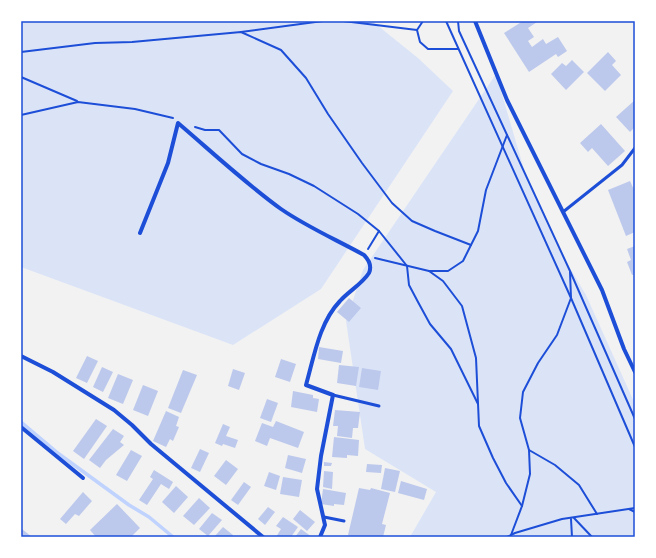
<svg xmlns="http://www.w3.org/2000/svg" width="656" height="558" font-family="Jost,sans-serif">
	<rect width="100%" height="100%" fill="#f2f2f2"/>
	<!-- green -->
	<g fill="#dbe4f7">
		<polygon points="21,21 372,21 418,58 453,91 321,289 233,345 21,267"/>
		<polygon points="496,74 526,176 557,246 586,295 635,404 635,537 410,537 436,492 365,449 346,321 363,270"/>
	</g>
	<g fill="none" stroke-linecap="round" stroke-linejoin="round">
		<!-- stream -->
		<polyline stroke="#bfd3fe" stroke-width="3.5" points="21,422 59,454 129,505 149,517 173,537"/>
	</g>
	<!-- building -->
	<g fill="#bdc9ec">
		<polygon points="523,21 537,22 528,28 534,37 528,41 532,47 543,39 546,44 558,37 567,51 558,57 556,54 529,72 504,33"/>
		<polygon points="608,52 616,61 612,65 621,75 605,91 587,73"/>
		<polygon points="572,60 584,72 566,90 551,74 562,63 566,66"/>
		<polygon points="635,100 635,127 630,132 616,117"/>
		<polygon points="601,124 625,151 608,166 592,148 588,152 580,143"/>
		<polygon points="630,181 635,192 635,232 626,236 608,190"/>
		<polygon points="635,246 635,274 632,275 627,262 631,260 627,249"/>
		<polygon points="349,298 361,308 349,322 337,312"/>
		<polygon points="319,347 343,351 341,363 318,359"/>
		<polygon points="87,356 98,361 87,383 76,378"/>
		<polygon points="281,359 296,364 290,382 275,377"/>
		<polygon points="339,365 359,367 356,386 337,383"/>
		<polygon points="102,367 113,372 103,392 93,387"/>
		<polygon points="362,368 381,371 378,390 359,387"/>
		<polygon points="233,369 245,373 239,390 228,386"/>
		<polygon points="183,370 197,375 181,413 168,408"/>
		<polygon points="118,374 133,380 123,404 108,398"/>
		<polygon points="143,385 158,391 148,416 133,410"/>
		<polygon points="293,391 313,395 313,398 319,399 317,412 291,407"/>
		<polygon points="267,399 278,403 271,422 260,418"/>
		<polygon points="335,410 360,412 358,428 353,428 352,438 337,436 338,426 333,426"/>
		<polygon points="166,411 179,417 176,426 179,427 173,441 170,439 166,447 153,441"/>
		<polygon points="96,419 107,426 84,459 73,451"/>
		<polygon points="276,421 304,432 298,448 270,438 267,446 255,441 262,423 273,427"/>
		<polygon points="223,424 230,427 226,436 238,440 235,448 223,444 222,446 215,443"/>
		<polygon points="113,429 124,436 120,442 124,445 106,460 100,468 89,460"/>
		<polygon points="334,437 359,440 358,456 347,455 347,458 332,457"/>
		<polygon points="200,449 209,453 200,472 191,468"/>
		<polygon points="131,450 142,456 127,481 116,475"/>
		<polygon points="288,455 306,459 302,473 285,468"/>
		<polygon points="226,460 238,469 226,485 214,476"/>
		<polygon points="324,462 332,463 331,466 324,466"/>
		<polygon points="367,464 382,465 381,473 366,472"/>
		<polygon points="385,468 400,471 395,492 381,489"/>
		<polygon points="154,470 173,482 169,489 161,484 147,505 139,500 153,479 150,477"/>
		<polygon points="324,471 333,472 332,489 323,487"/>
		<polygon points="269,472 280,476 276,490 264,486"/>
		<polygon points="283,477 302,480 299,497 280,494"/>
		<polygon points="401,481 427,489 424,500 398,493"/>
		<polygon points="244,482 251,487 238,505 231,500"/>
		<polygon points="176,486 188,497 174,513 162,502"/>
		<polygon points="359,488 370,490 371,488 390,493 382,524 386,525 383,537 355,537 348,535"/>
		<polygon points="323,489 346,493 344,505 334,504 334,506 321,504"/>
		<polygon points="83,492 92,501 79,516 75,514 66,524 60,519"/>
		<polygon points="199,498 210,508 194,525 183,516"/>
		<polygon points="117,504 140,528 131,537 96,537 90,530"/>
		<polygon points="268,507 275,512 265,525 258,519"/>
		<polygon points="300,510 315,522 307,531 293,519"/>
		<polygon points="212,513 222,520 208,536 199,529"/>
		<polygon points="283,517 298,527 291,537 276,537 281,529 276,526"/>
		<polygon points="223,527 233,535 232,537 214,537"/>
		<polygon points="21,529 22,529 32,537 21,537"/>
		<polygon points="301,529 312,537 295,537"/>
	</g>
	<g fill="none" stroke-linecap="round" stroke-linejoin="round">
		<!-- path -->
		<g stroke="#1d4ed8" stroke-width="2">
			<polyline points="343,21 417,30"/>
			<polyline points="423,21 417,30 420,42 428,49 458,49"/>
			<polyline points="446,21 571,298 635,447"/>
			<polyline points="458,21 459,31 570,271 635,419"/>
			<polyline points="241,32 323,21"/>
			<polyline points="21,52 95,43 132,42 241,32 281,50 306,78 328,114 362,163 392,203 412,221 435,231 471,245"/>
			<polyline points="21,77 77,101"/>
			<polyline points="21,115 78,102 135,109 173,118"/>
			<polyline points="195,127 205,130 219,130 242,154 261,164 289,174 314,186 358,214 379,231 407,266 409,285 418,302 430,324 451,349 478,404"/>
			<polyline points="368,249 379,231"/>
			<polyline points="375,258 429,271 443,281 462,306 476,358 479,426 493,458 506,483 522,506"/>
			<polyline points="429,271 448,271 463,261 478,231 486,190 507,135"/>
			<polyline points="529,450 555,465 579,485 597,514"/>
			<polyline points="629,509 635,512"/>
			<polyline points="574,518 592,537"/>
			<polyline points="571,519 572,537"/>
			<polyline points="511,535 522,506 530,474 529,450 520,418 523,392 538,363 557,335 571,298 570,272"/>
			<polyline points="507,537 515,533 562,519 635,508"/>
		</g>
		<!-- service -->
		<g stroke="#1d4ed8" stroke-width="3">
			<polyline points="563,212 622,165 635,148"/>
			<polyline points="333,395 379,406"/>
			<polyline points="324,517 344,521"/>
		</g>
		<!-- minor -->
		<g stroke="#1d4ed8" stroke-width="4">
			<polyline points="475,21 507,100 602,290 624,349 635,372"/>
			<path d="M140 233 168 163 178 123C212 152 245 183 281 209 307 227 337 240 364 255 369 260 372 266 369 273 362 284 349 291 340 301 319 323 314 357 306 385L333 395 321 456 317 489 325 525 320 537"/>
			<polyline points="21,356 53,372 114,410 132,425 151,444 263,537"/>
			<polyline points="21,427 83,478"/>
		</g>
	</g>
	<!-- border -->
	<rect width="656" height="558" fill="none" stroke="#ffffff" stroke-width="44"/>
	<rect x="22" y="22" width="612" height="514" fill="none" stroke="#1d4ed8" stroke-width="1.5"/>
</svg>
